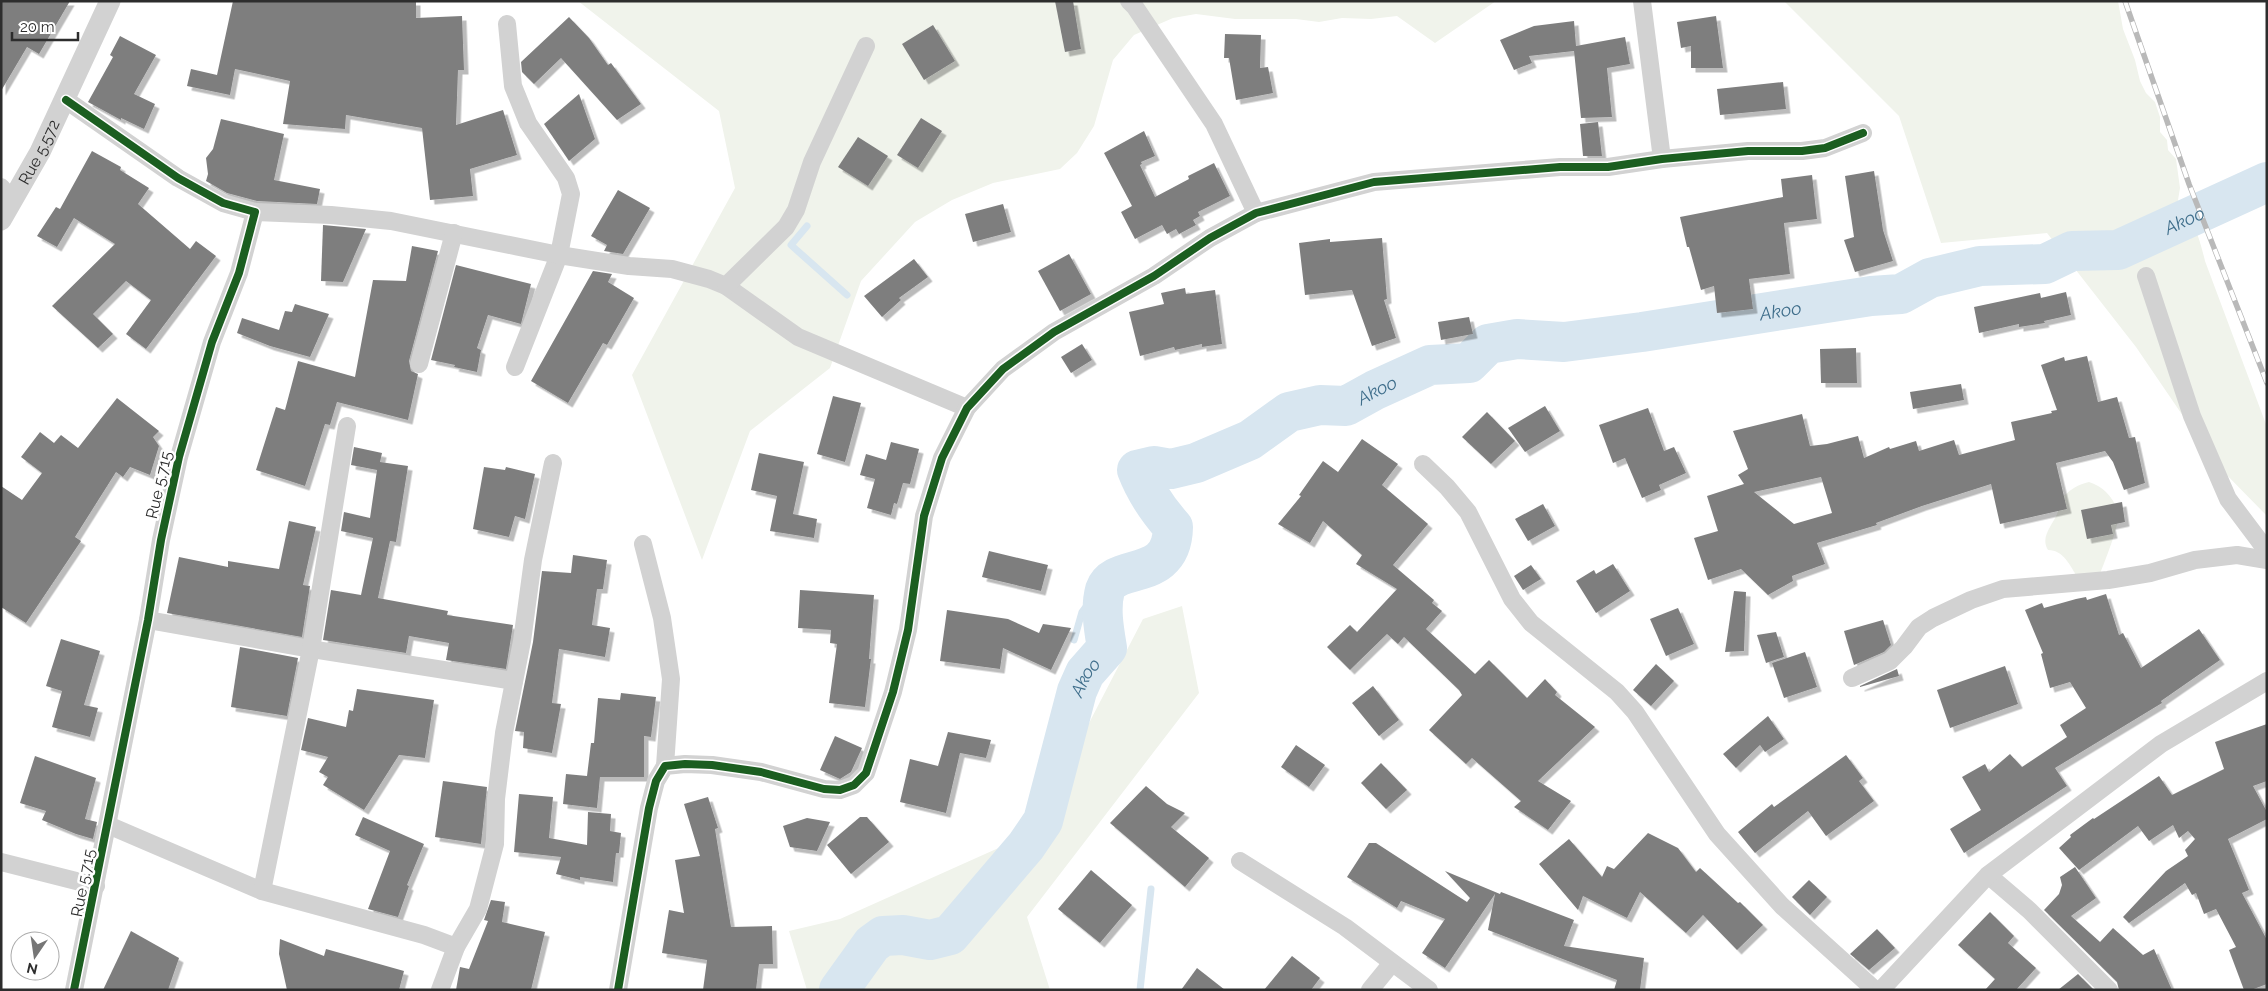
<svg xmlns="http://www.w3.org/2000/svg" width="2268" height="991" font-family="Raleway,sans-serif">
	<defs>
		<filter id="shadow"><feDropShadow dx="4.5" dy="4.5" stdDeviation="0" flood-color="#0004"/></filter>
	</defs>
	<rect width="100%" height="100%" fill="#fff"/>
	<!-- green -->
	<g fill="#f0f3eb">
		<polygon points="578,1 1496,1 1435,43 1397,16 1371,19 1342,18 1319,22 1296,19 1235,19 1196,14 1173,18 1134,35 1113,60 1094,126 1077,153 1060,169 993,183 952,200 915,222 861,281 830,368 750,431 702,560 632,375 735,188 719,111"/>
		<path d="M1784 1H2118L2123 29 2135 60 2140 81 2146 93 2155 102 2160 117V132L2167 140 2168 150 2176 159 2180 188 2178 200C2193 216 2200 240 2205 261L2267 427V516L2215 463 2136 347 2047 233 1941 243 1899 116Z"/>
		<path d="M2089 482C2103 486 2117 500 2118 516 2119 527 2103 566 2098 579L2078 578C2070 566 2064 550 2048 550 2040 537 2052 526 2057 514 2059 509 2059 503 2062 498 2069 490 2079 484 2089 482Z"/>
		<polygon points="1182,606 1199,693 1027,917 1050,990 807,990 789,931 840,919 1032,833 1143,619"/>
	</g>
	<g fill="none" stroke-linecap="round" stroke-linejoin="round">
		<!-- stream -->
		<g stroke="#d8e6f0" stroke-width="7">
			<polyline points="807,226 791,245 847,295"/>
			<polyline points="1074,640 1082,612 1091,600 1093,589 1105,590"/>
			<polyline points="1140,990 1151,889"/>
		</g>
		<!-- river -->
		<path stroke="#d8e6f0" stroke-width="40" id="s1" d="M839 990 872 944 883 936 903 935 930 940 950 935 1026 846 1043 821 1077 691 1085 673 1107 648C1104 630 1100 608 1105 590 1115 561 1172 584 1173 527 1158 510 1145 491 1137 470L1154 466 1171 469 1196 463 1250 440 1289 412 1320 405 1346 406 1375 390 1430 365 1469 363 1488 344 1517 339 1564 342 1642 332 1871 296 1901 294 1930 278 1980 266 2045 264 2072 251 2118 250 2267 182"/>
	</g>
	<!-- building -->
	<g fill="#7e7e7e" fill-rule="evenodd" filter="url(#shadow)">
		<polygon points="1,1 70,1 39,54 27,47 1,91"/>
		<polygon points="233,1 416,1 416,18 462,16 464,70 458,70 456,125 503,110 517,155 470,169 473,196 430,200 422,128 346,115 345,129 283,124 290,81 235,69 230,95 187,86 191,69 217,75"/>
		<polygon points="1055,1 1073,1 1081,49 1065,52"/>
		<polygon points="1716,16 1723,68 1691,68 1691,46 1681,48 1677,22"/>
		<polygon points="569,17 589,38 608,65 611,63 641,104 617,120 561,58 534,84 522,72 521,62"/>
		<polygon points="1574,21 1576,46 1625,37 1630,64 1607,68 1612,117 1581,118 1574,51 1529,56 1532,63 1514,70 1500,40 1534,26"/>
		<polygon points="933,25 955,61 924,80 902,44"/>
		<polygon points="1225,34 1261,35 1260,68 1268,67 1273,93 1236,100 1229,58 1224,58"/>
		<polygon points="120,36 156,55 134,94 155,104 144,129 121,118 121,120 88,102 113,57 110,55"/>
		<polygon points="1783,82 1786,109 1720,115 1717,89"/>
		<polygon points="579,94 595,139 569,161 544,124"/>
		<polygon points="921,118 942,131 918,168 897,155"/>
		<polygon points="221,119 284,134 274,180 320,189 317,204 257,201 227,193 206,181 208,174 206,158 213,149"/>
		<polygon points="1598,122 1602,156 1583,156 1580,124"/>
		<polygon points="1144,131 1155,156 1141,162 1142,164 1140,165 1155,197 1189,179 1188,176 1214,163 1230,196 1198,212 1200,216 1193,220 1196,225 1179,234 1176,229 1167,234 1162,225 1135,239 1121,212 1132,206 1104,153"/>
		<polygon points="858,137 888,156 868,186 838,167"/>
		<polygon points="92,151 121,167 120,170 149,188 138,204 190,249 196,241 216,256 146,349 126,334 151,300 126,281 93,314 113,334 98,348 52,306 115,244 74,218 57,247 37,236 56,207 60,209"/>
		<polygon points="1874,171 1883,230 1893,261 1855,272 1844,240 1854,237 1845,176"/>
		<polygon points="1812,175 1817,219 1784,223 1790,274 1749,279 1753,309 1717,313 1714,286 1701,290 1689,247 1687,247 1680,217 1783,197 1781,179"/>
		<polygon points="618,190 650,208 623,254 604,251 607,245 591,236"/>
		<polygon points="1003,204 1011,232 973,242 965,214"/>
		<polygon points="323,225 366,229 343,282 321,281"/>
		<polygon points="1382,238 1387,299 1384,300 1396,338 1372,346 1352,290 1305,295 1299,243 1330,239 1330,242"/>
		<polygon points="412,246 438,251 409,361 411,371 418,374 408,420 337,402 330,425 325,424 305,486 256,470 276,407 285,410 298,361 355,377 373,280 406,281"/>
		<polygon points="1069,254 1091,294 1060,311 1038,271"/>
		<polygon points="914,259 928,277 899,298 901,300 882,317 864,296"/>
		<polygon points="456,265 531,284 521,324 488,315 477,348 481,350 477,372 454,367 455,365 431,360"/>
		<polygon points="593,271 612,274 608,282 634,298 607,345 603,343 568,403 531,381"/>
		<polygon points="1185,288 1186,294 1215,290 1222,344 1202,347 1202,344 1175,350 1174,347 1140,356 1129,312 1164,304 1161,293"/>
		<polygon points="2066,292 2071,315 2044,321 2045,323 2019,327 2019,324 1979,333 1974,307 2040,293 2041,298"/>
		<polygon points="295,304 329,314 310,357 270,346 237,333 242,318 279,330 285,311 292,312"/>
		<polygon points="1469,317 1473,334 1441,340 1438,322"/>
		<polygon points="1082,344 1092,360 1071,373 1061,357"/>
		<polygon points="1856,348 1857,383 1821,383 1820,349"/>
		<path d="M2087 356 2098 402 2117 397 2129 438 2135 437 2145 483 2124 490 2113 462 2105 451 2056 463 2067 509 2000 524 1991 484 1922 506 1876 523 1877 525 1817 543 1825 564 1792 576 1793 581 1768 595 1741 569 1708 580 1694 538 1718 531 1707 496 1744 484 1738 475 1748 469 1733 431 1802 414 1810 446 1827 444 1858 436 1864 458 1889 447 1890 449 1916 441 1919 451 1954 440 1959 455 2015 440 2011 422 2052 413 2051 411 2057 410 2041 365 2064 357 2065 361ZM1821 477 1832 513 1794 524 1754 492Z"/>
		<polygon points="1961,384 1964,400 1913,409 1910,392"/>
		<polygon points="833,396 861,403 845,462 817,454"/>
		<polygon points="117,398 159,431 153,437 159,446 150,475 130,467 123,477 116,472 75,537 81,541 26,623 1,607 1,486 22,500 42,473 21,457 40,432 54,443 61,435 78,448"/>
		<polygon points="1545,406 1560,431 1525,452 1508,428"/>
		<polygon points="1648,408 1664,451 1674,447 1686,473 1659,485 1661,490 1642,498 1625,458 1613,463 1599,425"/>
		<polygon points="1487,412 1515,441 1491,464 1462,437"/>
		<polygon points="1362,439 1398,464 1382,485 1428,524 1393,565 1434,600 1432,603 1442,611 1426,629 1475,674 1489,660 1527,698 1545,679 1557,692 1555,695 1595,727 1538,781 1571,801 1548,830 1514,807 1521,801 1472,758 1466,764 1429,730 1462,695 1459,690 1404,637 1398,644 1387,634 1350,670 1327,647 1350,625 1357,632 1397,589 1356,564 1362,555 1323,521 1310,543 1278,524 1301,496 1299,495 1323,461 1338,472"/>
		<polygon points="891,442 919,449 910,484 903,483 897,504 894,503 891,515 867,508 875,479 860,475 866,454 886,460"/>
		<polygon points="354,447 382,453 380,462 408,466 396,542 390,541 378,598 448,611 447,615 513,625 506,669 446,660 449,643 409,636 406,653 323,640 331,590 361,595 373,538 341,531 344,512 370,518 377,470 351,465"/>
		<polygon points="759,453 804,462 793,514 817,519 814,538 770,531 777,496 751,490"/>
		<polygon points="484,467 505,470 506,467 535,474 525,519 515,516 509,537 473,529"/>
		<polygon points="2122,502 2125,522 2111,525 2113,534 2087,539 2081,510"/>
		<polygon points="1543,504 1555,526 1528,541 1515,519"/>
		<polygon points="289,521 316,527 303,585 310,586 302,637 167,613 179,557 228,567 228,561 279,569"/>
		<polygon points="989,551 1048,565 1041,591 982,577"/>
		<polygon points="573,555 607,560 603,589 597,589 592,625 610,628 605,657 559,649 552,703 561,704 552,753 523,748 524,732 515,731 533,642 542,571 571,573"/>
		<polygon points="1613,564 1630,591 1596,613 1576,581 1594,570 1596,574"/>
		<polygon points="1531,565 1541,579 1523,590 1514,576"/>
		<polygon points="800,590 874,595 869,659 871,659 865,707 829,703 837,644 830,643 831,630 798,628"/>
		<polygon points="1734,591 1746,592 1744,651 1725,652"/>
		<polygon points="2106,594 2119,635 2123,633 2141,668 2199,629 2220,660 2161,701 2162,703 2055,768 2067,786 1964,853 1950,829 1981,810 1962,777 1985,764 1989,772 2010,754 2022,767 2067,737 2060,725 2086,708 2070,682 2050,688 2041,654 2043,653 2025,610 2042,603 2044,608 2076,599 2086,597 2087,600"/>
		<polygon points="1678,608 1694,644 1666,656 1650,619"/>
		<polygon points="947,610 1008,619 1039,633 1043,624 1071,628 1051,670 1003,648 1000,669 940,661"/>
		<polygon points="1883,620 1891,645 1884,652 1854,665 1844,631"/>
		<polygon points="1776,632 1784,657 1766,663 1757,635"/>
		<polygon points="61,639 100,651 84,705 98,708 90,737 52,727 62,691 46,686"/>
		<polygon points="240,647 298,658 287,716 231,707"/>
		<polygon points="1805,652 1817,687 1784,698 1772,663"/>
		<polygon points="1656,664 1674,681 1651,706 1633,690"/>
		<polygon points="2005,666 2018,704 1950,728 1937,690"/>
		<polygon points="1897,669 1899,676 1860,687 1860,686"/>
		<polygon points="1373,686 1399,720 1379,736 1352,703"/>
		<polygon points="357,689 434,700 425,758 399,755 364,810 323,785 328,777 319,772 328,757 301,750 308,718 346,727 349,710 353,711"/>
		<polygon points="621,693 656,697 651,737 644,736 644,777 597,777 600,777 597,808 563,804 566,774 587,776 591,743 594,743 598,698 620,700"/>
		<polygon points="1768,716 1784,739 1765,752 1760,745 1736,768 1723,754"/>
		<polygon points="2267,724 2267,781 2253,786 2267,812 2267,819 2228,839 2249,890 2242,893 2267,940 2267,984 2251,990 2244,990 2229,950 2236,947 2216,909 2204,914 2196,893 2192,895 2185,883 2129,923 2123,917 2166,871 2188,856 2185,850 2195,839 2188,831 2179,838 2173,825 2149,841 2138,826 2079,870 2059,848 2071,837 2070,835 2093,818 2094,819 2159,776 2172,795 2224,769 2215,742"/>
		<polygon points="948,732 991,740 986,758 960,753 946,813 900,802 910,759 938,766"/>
		<polygon points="835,736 862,748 851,772 840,779 820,770"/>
		<polygon points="1296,745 1325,765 1309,787 1281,767"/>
		<polygon points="1846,755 1863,778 1859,781 1874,801 1826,836 1808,811 1755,853 1738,832 1772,804 1774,807"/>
		<polygon points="35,756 96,778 85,819 97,822 93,839 76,834 42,820 46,811 20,803"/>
		<polygon points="1381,763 1407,790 1386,809 1361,783"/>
		<polygon points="443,781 487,787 481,844 435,837"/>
		<polygon points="1146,786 1167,804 1185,813 1171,827 1209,858 1185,887 1110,823"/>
		<polygon points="519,794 553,797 549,838 587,845 588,812 611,814 610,831 621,833 619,853 616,853 613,882 580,877 580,880 556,874 561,857 514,852"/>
		<polygon points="708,797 718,828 715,829 731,927 772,926 773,964 759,964 756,990 703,990 707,960 662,953 669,910 684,913 675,860 700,856 684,804"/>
		<polygon points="363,817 424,844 407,885 409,886 398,917 368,909 390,851 355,835"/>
		<polygon points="860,817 867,817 889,842 851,874 827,845"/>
		<polygon points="807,818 830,822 817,851 790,847 783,826"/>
		<polygon points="1648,833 1678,848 1696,872 1700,868 1738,903 1740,902 1763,925 1737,950 1703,915 1686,933 1640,892 1627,918 1583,896 1578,910 1539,864 1569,839 1602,877 1607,866 1614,869"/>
		<polygon points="1369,843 1376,843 1467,902 1470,898 1445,871 1500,894 1501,892 1574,920 1564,946 1644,958 1640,990 1614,990 1617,980 1488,930 1495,894 1445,968 1422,953 1445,919 1401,901 1397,908 1347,877"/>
		<polygon points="2075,867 2096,898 2071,916 2100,942 2113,928 2143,955 2154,949 2172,990 2119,990 2117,982 2044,910 2059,894 2062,885 2060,877"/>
		<polygon points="1091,870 1132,905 1100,943 1058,909"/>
		<polygon points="1809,880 1827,897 1810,915 1792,897"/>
		<polygon points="491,900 505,902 502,922 545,932 531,990 456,990 460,967 469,969 488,921 484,920"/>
		<polygon points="1990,912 2014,936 2008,943 2036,968 2016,990 1985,990 1995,979 1958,945"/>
		<polygon points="1877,929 1895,948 1869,970 1850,954"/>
		<polygon points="131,931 179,958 168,990 103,990"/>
		<polygon points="280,939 324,956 326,949 404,971 399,990 287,990 279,954"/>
		<polygon points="1292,956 1320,978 1311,990 1264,990"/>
		<polygon points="1197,968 1225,990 1181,990"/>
		<polygon points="2078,974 2094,990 2058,990"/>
	</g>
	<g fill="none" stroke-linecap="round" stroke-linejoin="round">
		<!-- minor -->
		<g stroke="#d2d2d2" stroke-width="18">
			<polyline points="1129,1 1135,7 1214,124 1256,213"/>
			<polyline points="1642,1 1662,159"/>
			<polyline points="507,24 513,86 528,123 566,178 571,194 559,255 515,367"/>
			<polyline points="66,100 178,178 223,203 255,212 239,273 212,342 179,457 161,540 148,620 74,990"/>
			<polyline points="1,187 13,201"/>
			<polyline points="255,212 331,215 391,221 559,255 629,266 672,269 709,279 726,286 798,337 967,408"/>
			<polyline points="2146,276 2192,416 2228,499 2267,551"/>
			<polyline points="726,286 786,227 796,210 812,162 866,46"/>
			<polyline points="419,364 454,233"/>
			<polyline points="1423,464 1447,487 1468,512 1512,599 1531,623 1617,692 1635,712 1717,834 1782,906 1875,990"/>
			<polyline points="643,544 662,618 671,679 665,766"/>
			<polyline points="148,620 311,649 514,681"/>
			<polyline points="1852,678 1890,661 1904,647 1919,627 1933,618 1971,600 2003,589 2108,580 2150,573 2195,560 2237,555 2267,560"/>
			<polyline points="108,825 262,891 424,935 456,947"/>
			<polyline points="1240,861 1345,927 1429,990"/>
			<polyline points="1,862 96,886"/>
			<polyline points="1988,875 2030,911 2109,990"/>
			<polyline points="262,891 311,649 347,426"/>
			<polyline points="440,990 456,947 478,909 495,844 496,799 504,733 522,641 533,560 553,463"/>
			<polyline points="618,990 649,808 656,781 665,766 685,764 712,765 761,772 824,789 840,790 854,785 866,773 893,692 908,630 924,516 942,458 967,408 1003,369 1054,332 1154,276 1210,238 1256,213 1374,182 1560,167 1608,167 1662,159 1748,151 1802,151 1825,148 1863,133"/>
			<polyline points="1370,990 1392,963"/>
			<polyline points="1881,990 1988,875 2161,744 2267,681"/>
		</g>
		<!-- tertiary -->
		<path stroke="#d2d2d2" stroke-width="21" id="s2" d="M1 220 40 152 110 1"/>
		<!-- rail casing -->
		<g stroke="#b9b9b9" stroke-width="5.5">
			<polyline id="rail" points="2125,1 2189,184 2267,383"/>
		</g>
		<!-- rail -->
		<use href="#rail" stroke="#fff" stroke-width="4" stroke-dasharray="11" stroke-linecap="butt"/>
		<!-- cycleway casing -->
		<g stroke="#fff" stroke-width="11">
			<g id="cycleway">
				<polyline points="66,100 178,178 223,203 255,212 239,273 212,342 179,457 161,540 148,620 74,990"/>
				<polyline points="618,990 649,808 656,781 665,766 685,764 712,765 761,772 824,789 840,790 854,785 866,773 893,692 908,630 924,516 942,458 967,408 1003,369 1054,332 1154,276 1210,238 1256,213 1374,182 1560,167 1608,167 1662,159 1748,151 1802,151 1825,148 1863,133"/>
			</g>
		</g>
		<!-- cycleway -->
		<use href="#cycleway" stroke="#1b5e20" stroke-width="8"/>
	</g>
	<g text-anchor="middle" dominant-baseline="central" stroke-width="5" stroke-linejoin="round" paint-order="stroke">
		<!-- street labels -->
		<g font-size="16" fill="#2d2d2d" stroke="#fff">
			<text stroke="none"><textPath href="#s2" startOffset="78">Rue 5.572</textPath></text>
			<text transform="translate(159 485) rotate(-77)">Rue 5.715</text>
			<text transform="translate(83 883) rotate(-79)">Rue 5.715</text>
		</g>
		<!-- water labels -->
		<g font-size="18" font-style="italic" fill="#3f6e8b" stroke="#fff">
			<text stroke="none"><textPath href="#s1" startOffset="1800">Akoo</textPath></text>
			<text stroke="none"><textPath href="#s1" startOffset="1380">Akoo</textPath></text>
			<text stroke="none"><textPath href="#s1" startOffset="960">Akoo</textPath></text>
			<text stroke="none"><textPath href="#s1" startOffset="436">Akoo</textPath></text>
		</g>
	</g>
	<!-- border -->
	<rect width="2268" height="991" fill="none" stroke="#2d2d2d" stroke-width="5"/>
	<!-- north arrow -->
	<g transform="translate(35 956) rotate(193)"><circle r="24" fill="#ffffff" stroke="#ababab"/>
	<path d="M0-4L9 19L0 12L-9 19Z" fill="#767676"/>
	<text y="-8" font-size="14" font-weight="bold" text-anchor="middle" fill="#2d2d2d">N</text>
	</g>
	<!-- scale -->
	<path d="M12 32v8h66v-8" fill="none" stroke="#2d2d2d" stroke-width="2.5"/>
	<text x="20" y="32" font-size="15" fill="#2d2d2d" stroke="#ffffff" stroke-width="4" paint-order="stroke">20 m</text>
</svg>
